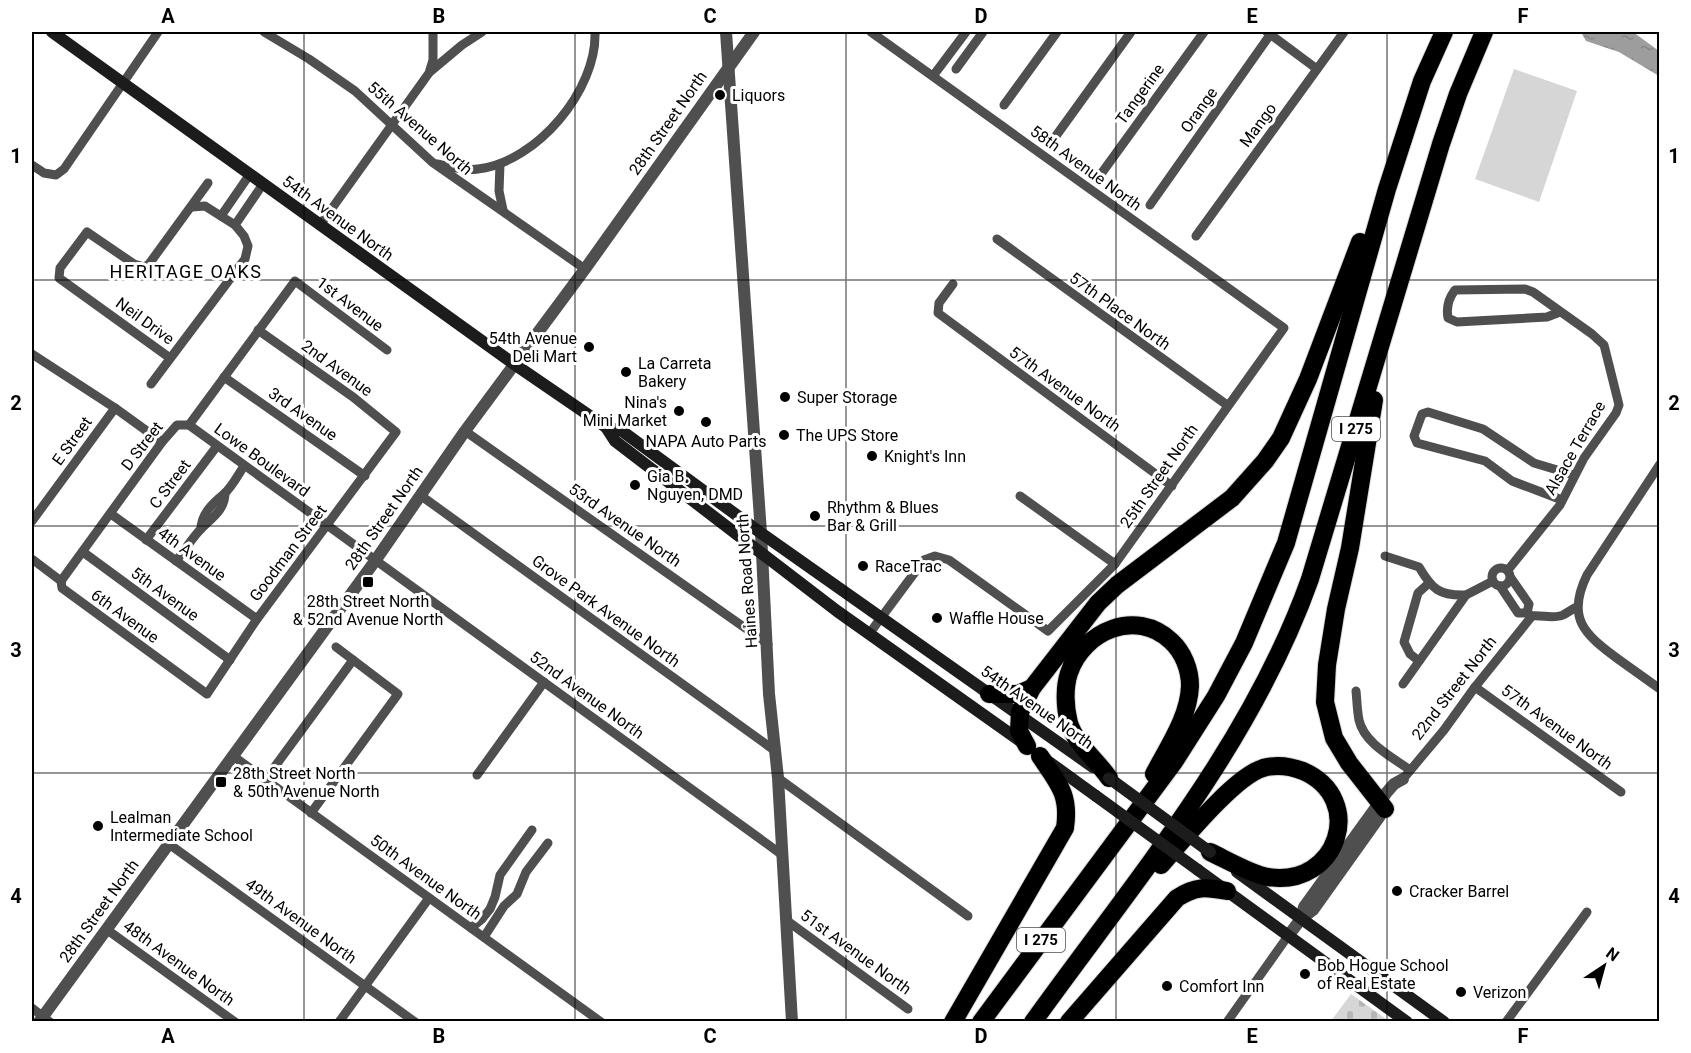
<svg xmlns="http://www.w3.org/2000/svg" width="1691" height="1053" font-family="Roboto,sans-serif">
	<defs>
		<pattern id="cemetery-stones" width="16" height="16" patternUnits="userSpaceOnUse" patternTransform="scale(1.5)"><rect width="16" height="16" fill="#d6d6d6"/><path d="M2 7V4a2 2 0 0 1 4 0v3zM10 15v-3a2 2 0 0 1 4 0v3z" fill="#b6b6b6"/></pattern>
		<pattern id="water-ripples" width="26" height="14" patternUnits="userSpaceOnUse" patternTransform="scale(1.5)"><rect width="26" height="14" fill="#9d9d9d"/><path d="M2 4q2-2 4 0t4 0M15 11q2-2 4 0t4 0" fill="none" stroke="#858585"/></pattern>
	</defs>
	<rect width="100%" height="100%" fill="#fff"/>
	<!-- cemetery -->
	<polygon fill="url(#cemetery-stones)" points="1351,994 1389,1021 1331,1021"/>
	<!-- park -->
	<polygon fill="#d6d6d6" points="1514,69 1577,91 1539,202 1475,179"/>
	<!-- water -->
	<polygon fill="url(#water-ripples)" points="1585,32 1633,32 1659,51 1659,76 1619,52 1586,41 1582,34"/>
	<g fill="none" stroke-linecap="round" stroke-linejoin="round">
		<!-- motorway casing -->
		<g stroke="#dbdbdb" stroke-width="20">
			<g id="motorway">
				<polyline points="1374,400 1350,548 1336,609 1327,665 1325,702 1334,738 1349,763 1385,809"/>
				<polyline points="989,694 1018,694 1032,688"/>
				<polyline points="1027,746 1019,731 1020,712 1032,688 1098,603 1117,585 1232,498 1265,461 1281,438 1308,379 1360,242"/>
				<path d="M1109 778C1097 760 1076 745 1069 723 1065 708 1064 688 1069 673 1083 631 1136 608 1171 641 1183 652 1190 669 1190 686 1189 717 1168 747 1154 774"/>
				<path d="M1161 865C1183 840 1234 777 1263 768 1277 764 1290 766 1303 771 1367 799 1338 888 1268 877 1253 875 1225 859 1210 852"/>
				<path d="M953 1022 1065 828C1070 794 1058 783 1040 756"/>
				<polyline points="981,1022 1174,762 1216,696 1244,643 1286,543 1387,189 1422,81 1444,32"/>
				<path d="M1033 1022C1135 880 1251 745 1310 579L1441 144 1458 94 1484 32"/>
				<path d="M1069 1022 1177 898C1196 886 1205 887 1227 891"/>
			</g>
		</g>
		<!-- minor -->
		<g stroke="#4f4f4f" stroke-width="9">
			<polyline points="264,32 309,59 355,91 432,162 585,269"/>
			<polyline points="1267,32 1317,69"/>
			<polyline points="956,69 983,32"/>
			<polyline points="431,71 462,45 482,32"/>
			<polyline points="933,76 966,32"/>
			<polyline points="1004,105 1057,32"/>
			<polyline points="1053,140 1131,32"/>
			<path d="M437 164C451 167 465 171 478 169 537 162 597 90 595 32"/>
			<polyline points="500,164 499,191 503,210"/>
			<polyline points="32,165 44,173 56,175 64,169 158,32"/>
			<polyline points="1101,174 1204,32"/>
			<polyline points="1150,205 1272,32"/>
			<polyline points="221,216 250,174"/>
			<polyline points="235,225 263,184"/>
			<polyline points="320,225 429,73 433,60 433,32"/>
			<polyline points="1196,236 1344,32"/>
			<polyline points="997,239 1227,405"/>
			<polyline points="953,284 939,303 938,313 1172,486"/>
			<polyline points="32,354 115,408 162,442"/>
			<polyline points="170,358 59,278 60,268 87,232 134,264 144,267 149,264 208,183"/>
			<polyline points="224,377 365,476"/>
			<polyline points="151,384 245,259 248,246 244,236 235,225 205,206 192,207"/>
			<polyline points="189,425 781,854"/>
			<polyline points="465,431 768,644"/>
			<path d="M1660 464 1587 575C1566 618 1584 634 1618 659 1632 669 1646 679 1660 689"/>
			<polyline points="420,495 774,750"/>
			<polyline points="1020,496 1115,564"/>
			<polyline points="1562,500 1512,481 1485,461 1417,443 1414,436 1422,414 1428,412 1483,429 1534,463 1574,475"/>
			<polyline points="111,514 257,619"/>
			<polyline points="32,521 115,408"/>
			<path d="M201 529C201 514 213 503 224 494 232 487 238 475 244 466"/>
			<polyline points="146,540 217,446"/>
			<polyline points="83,552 230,660"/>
			<path d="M1385 556 1419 567C1432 589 1439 596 1466 595"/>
			<polyline points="32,559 61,581 62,588 207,694 257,619 396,432 353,397 258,330"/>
			<path d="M176 561C184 551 191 540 199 531 210 519 225 511 225 493"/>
			<circle cx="1501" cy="577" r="9"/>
			<path d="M1508 570 1560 505 1584 458 1616 413 1619 405 1604 345 1592 334 1533 292 1525 289 1455 290C1448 299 1446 307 1448 318L1457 322 1547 317 1560 312"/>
			<polyline points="1511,578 1529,604 1527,613"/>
			<polyline points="61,581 162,442 177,425 189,425 295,281 387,350"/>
			<path d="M1500 586 1518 613H1527L1532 616C1542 615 1554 619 1563 615 1567 613 1572 609 1577 607"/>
			<polyline points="869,634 924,560 935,556 949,560 1048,631 1115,564 1284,328 871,32"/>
			<polyline points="1419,661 1410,654 1404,642 1418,593 1429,583"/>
			<polyline points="1403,684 1466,595 1493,581"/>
			<polyline points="1475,687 1621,792"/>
			<path d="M1356 691C1357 700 1357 710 1359 720 1364 743 1392 757 1410 770"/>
			<polyline points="233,756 601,1022"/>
			<polyline points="477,775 544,682"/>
			<polyline points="778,778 968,916"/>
			<polyline points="1403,779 1444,730 1475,687 1532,616"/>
			<polyline points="265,780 353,660"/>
			<polyline points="311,813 398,694 336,647"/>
			<polyline points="169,844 415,1022"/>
			<polyline points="786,920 908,1009"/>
			<polyline points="471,928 482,919 490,909 495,897 500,875 532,830"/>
			<polyline points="106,929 235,1022"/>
			<polyline points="484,937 504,906 517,894 526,872 548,843"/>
			<polyline points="32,1008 50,1022"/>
			<polyline points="339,1022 429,898"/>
			<polyline points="1227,1022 1288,936"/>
			<polyline points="1506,1022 1587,912"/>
		</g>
		<!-- tertiary -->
		<g stroke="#4f4f4f" stroke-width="12">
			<polyline points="726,32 761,533 769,694 778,778 792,1022"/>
			<polyline points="1301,919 1313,910 1380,816"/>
			<polyline points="1288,936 1301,919 1304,907 1387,792 1394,784 1403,779"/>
			<polyline points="39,1022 375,561 465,431 585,269 754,32"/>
		</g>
		<!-- secondary -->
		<g stroke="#1c1c1c" stroke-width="12">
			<polyline points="52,32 514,364 606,427 622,431 761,533 1093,767"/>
			<polyline points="606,427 615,441 837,611 1023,743"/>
			<polyline points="1049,762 1096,796"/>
			<polyline points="1198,870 1407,1022"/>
			<polyline points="1237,872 1444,1022"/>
		</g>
		<!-- motorway -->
		<use href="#motorway" stroke="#000" stroke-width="18"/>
		<!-- secondary-bridge -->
		<g stroke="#1c1c1c" stroke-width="12">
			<polyline points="1109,778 1210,852"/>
			<polyline points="1096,796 1198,870"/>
		</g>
	</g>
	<!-- grid -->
	<path fill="none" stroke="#000" stroke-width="1.5" stroke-opacity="0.55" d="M304 32V1022M575 32V1022M846 32V1022M1116 32V1022M1387 32V1022M32 280H1660M32 526H1660M32 773H1660"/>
	<!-- markers -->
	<g fill="#000" stroke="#fff" stroke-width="2">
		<circle cx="720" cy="95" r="6"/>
		<circle cx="589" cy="347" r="6"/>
		<circle cx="626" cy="372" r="6"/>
		<circle cx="785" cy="397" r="6"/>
		<circle cx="679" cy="411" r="6"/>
		<circle cx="706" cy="422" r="6"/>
		<circle cx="784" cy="435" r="6"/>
		<circle cx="872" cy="456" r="6"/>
		<circle cx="635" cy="485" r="6"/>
		<circle cx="815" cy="516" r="6"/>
		<circle cx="863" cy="566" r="6"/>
		<rect x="362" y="576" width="12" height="12" rx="3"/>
		<circle cx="937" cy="618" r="6"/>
		<rect x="215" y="776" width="12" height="12" rx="3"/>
		<circle cx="98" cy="826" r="6"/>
		<circle cx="1397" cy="891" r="6"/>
		<circle cx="1305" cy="974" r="6"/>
		<circle cx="1167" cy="986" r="6"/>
		<circle cx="1461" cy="992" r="6"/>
	</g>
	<g text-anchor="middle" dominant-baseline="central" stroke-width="6" stroke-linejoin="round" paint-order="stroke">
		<!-- shield labels -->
		<g fill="#fff" stroke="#4c4c4c" stroke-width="1.5">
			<rect x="1332" y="417" width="48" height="24" rx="4.5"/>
			<rect x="1017" y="928" width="48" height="24" rx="4.5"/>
		</g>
		<g font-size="15" font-weight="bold" fill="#000">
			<text x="1356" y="429">I 275</text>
			<text x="1041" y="940">I 275</text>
		</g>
		<!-- street labels -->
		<g font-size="16" fill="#000" stroke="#fff">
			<text transform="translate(1140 94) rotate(-54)">Tangerine</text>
			<text transform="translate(1199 110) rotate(-55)">Orange</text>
			<text transform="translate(668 123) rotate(-55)">28th Street North</text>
			<text transform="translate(1258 125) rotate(-54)">Mango</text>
			<text transform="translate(420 128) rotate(41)">55th Avenue North</text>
			<text transform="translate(1086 168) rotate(36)">58th Avenue North</text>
			<text transform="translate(338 218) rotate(36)">54th Avenue North</text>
			<text transform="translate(350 304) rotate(37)">1st Avenue</text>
			<text transform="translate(1120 311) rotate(36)">57th Place North</text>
			<text transform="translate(145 321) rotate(36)">Neil Drive</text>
			<text transform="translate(337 368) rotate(36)">2nd Avenue</text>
			<text transform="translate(1065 389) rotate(36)">57th Avenue North</text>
			<text transform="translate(303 414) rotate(35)">3rd Avenue</text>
			<text transform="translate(72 441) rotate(-54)">E Street</text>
			<text transform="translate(142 446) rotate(-52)">D Street</text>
			<text transform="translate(1575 448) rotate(-60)">Alsace Terrace</text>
			<text transform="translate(262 460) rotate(36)">Lowe Boulevard</text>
			<text transform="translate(1159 476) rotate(-55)">25th Street North</text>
			<text transform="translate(170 484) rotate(-53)">C Street</text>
			<text transform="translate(384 518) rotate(-55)">28th Street North</text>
			<text transform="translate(625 525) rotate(35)">53rd Avenue North</text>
			<text transform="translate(288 553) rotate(-53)">Goodman Street</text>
			<text transform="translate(192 554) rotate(36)">4th Avenue</text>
			<text transform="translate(747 581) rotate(-94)">Haines Road North</text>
			<text transform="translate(165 594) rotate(36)">5th Avenue</text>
			<text transform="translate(606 611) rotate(36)">Grove Park Avenue North</text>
			<text transform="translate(125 616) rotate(36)">6th Avenue</text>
			<text transform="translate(1454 688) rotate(-52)">22nd Street North</text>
			<text transform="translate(587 695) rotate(36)">52nd Avenue North</text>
			<text transform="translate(1037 707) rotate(35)">54th Avenue North</text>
			<text transform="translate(1557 727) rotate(36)">57th Avenue North</text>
			<text transform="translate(426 877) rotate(36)">50th Avenue North</text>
			<text transform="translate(99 911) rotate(-54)">28th Street North</text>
			<text transform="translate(301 921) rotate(36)">49th Avenue North</text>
			<text transform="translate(856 952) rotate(36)">51st Avenue North</text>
			<text transform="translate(179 963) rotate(36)">48th Avenue North</text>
		</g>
		<!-- poi labels -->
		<g font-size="16" fill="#000" stroke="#fff" text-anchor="start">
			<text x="732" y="95">Liquors</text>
			<text x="577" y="338" text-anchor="end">54th Avenue<tspan x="577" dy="18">Deli Mart</tspan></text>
			<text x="638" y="363">La Carreta<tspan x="638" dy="18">Bakery</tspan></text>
			<text x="797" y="397">Super Storage</text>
			<text x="667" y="402" text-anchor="end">Nina's<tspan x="667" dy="18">Mini Market</tspan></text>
			<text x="796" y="435">The UPS Store</text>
			<text x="706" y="441" text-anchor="middle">NAPA Auto Parts</text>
			<text x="884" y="456">Knight's Inn</text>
			<text x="647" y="476">Gia B.<tspan x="647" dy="18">Nguyen, DMD</tspan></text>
			<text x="827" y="507">Rhythm &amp; Blues<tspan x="827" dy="18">Bar &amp; Grill</tspan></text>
			<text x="875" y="566">RaceTrac</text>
			<text x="368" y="601" text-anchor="middle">28th Street North<tspan x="368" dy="18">&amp; 52nd Avenue North</tspan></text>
			<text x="949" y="618">Waffle House</text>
			<text x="233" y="773">28th Street North<tspan x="233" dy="18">&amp; 50th Avenue North</tspan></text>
			<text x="110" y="817">Lealman<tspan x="110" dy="18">Intermediate School</tspan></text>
			<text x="1409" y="891">Cracker Barrel</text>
			<text x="1317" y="965">Bob Hogue School<tspan x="1317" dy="18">of Real Estate</tspan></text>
			<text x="1179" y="986">Comfort Inn</text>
			<text x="1473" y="992">Verizon</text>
		</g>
		<!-- neighbourhood labels -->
		<g font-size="18" letter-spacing="1.5" fill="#000" stroke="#fff">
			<text x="186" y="271">HERITAGE OAKS</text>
		</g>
	</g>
	<!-- border -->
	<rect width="1691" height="1053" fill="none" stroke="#ffffff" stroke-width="66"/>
	<!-- north arrow -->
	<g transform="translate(1604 966) rotate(36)" stroke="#ffffff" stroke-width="4.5" paint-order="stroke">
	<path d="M0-4.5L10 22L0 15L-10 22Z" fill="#000000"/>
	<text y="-9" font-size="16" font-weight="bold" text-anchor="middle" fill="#000000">N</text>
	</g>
	<rect x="33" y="33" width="1625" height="987" fill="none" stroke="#000" stroke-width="2"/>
	<g font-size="20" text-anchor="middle" font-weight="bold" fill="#000">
		<text x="168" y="23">A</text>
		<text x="439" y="23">B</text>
		<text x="710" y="23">C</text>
		<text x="981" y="23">D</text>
		<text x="1252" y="23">E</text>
		<text x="1523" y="23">F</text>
		<text x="16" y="163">1</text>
		<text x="1674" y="163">1</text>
		<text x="16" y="410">2</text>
		<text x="1674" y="410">2</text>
		<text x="16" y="657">3</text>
		<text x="1674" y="657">3</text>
		<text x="16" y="903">4</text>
		<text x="1674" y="903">4</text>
		<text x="168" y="1043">A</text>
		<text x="439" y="1043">B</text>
		<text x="710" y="1043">C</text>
		<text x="981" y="1043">D</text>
		<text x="1252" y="1043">E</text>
		<text x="1523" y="1043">F</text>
	</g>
</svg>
